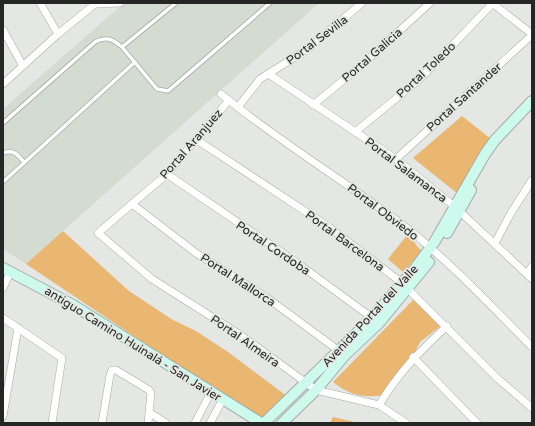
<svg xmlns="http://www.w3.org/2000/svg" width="535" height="426" font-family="'Varela Round',sans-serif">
	<rect width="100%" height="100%" fill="#e4e7e3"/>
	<!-- built -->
	<polygon fill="#d4dbd1" points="124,3 319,3 26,264 3,249 3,109"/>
	<!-- green -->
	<g fill="#e9b772">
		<polygon points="462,116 491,139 458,194 413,158"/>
		<polygon points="63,231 129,291 173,320 196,331 228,352 288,397 261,421 26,264"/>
		<path d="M408 234C414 239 415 246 422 251L403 272 388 259Z"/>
		<path d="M414 299 442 325 420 342 415 352 400 370 383 395C363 399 348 394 333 382Z"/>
		<polygon points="333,417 359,423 360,423 330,423"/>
	</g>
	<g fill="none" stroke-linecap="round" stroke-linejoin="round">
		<!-- lane casing -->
		<g stroke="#a7aaa6" stroke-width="5">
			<g id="lane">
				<polyline points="122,47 157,89 168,91 270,3"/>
				<path d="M3 123 95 42C107 36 112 39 122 47L176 3"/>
				<path d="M3 153C13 149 17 154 24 162"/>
				<polyline points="3,182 135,62"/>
			</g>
		</g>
		<!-- street casing -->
		<g stroke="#a7aaa6" stroke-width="8">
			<g id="street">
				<polyline points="40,3 58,34"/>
				<polyline points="492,3 532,34"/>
				<polyline points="95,4 120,3"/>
				<polyline points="3,30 23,66"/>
				<polyline points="270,75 396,159 454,206 532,279"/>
				<polyline points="3,84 58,34 95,4"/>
				<path d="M221 94C282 144 350 184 412 232 455 267 493 308 532 347"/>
				<polyline points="229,100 167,174 98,233 152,279 242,336 316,390 379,405 406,423"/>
				<polyline points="313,105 363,64 430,3"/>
				<polyline points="238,107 260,79 309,48 362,3"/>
				<polyline points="355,132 421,78 493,3"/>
				<polyline points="197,140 329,227 402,283 497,378 532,408"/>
				<polyline points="396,159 532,35"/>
				<polyline points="167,174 296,262 375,320"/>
				<polyline points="132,204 196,253 266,297 342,353"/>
				<polyline points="495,243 511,213 532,180"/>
				<polyline points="527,274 532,266"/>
				<polyline points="3,288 10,273"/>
				<polyline points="3,318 62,358 52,423"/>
				<polyline points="413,357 477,423"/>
				<path d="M379 405C400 371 418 353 447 326"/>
				<polyline points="150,413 166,423"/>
				<polyline points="3,416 18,328"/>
				<polyline points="102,423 110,375 112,370 116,370 149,390 151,393 148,423"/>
				<polyline points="195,423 211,392"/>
				<polyline points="210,423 223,399"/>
			</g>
		</g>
		<!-- secondary casing -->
		<g stroke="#a7aaa6" stroke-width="12">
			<g id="secondary">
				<polyline points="447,233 471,190"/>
				<polyline points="3,268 73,305 261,423"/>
				<polyline points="264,423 372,318 416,267 435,241 485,154 495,140 532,101"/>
				<polyline points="282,423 316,390 345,355 379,323 429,262"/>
			</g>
		</g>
		<!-- lane -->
		<use href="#lane" stroke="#fff" stroke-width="3.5"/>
		<!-- street -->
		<use href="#street" stroke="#fff" stroke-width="7"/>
		<!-- secondary -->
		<use href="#secondary" stroke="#cdfaec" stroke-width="10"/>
	</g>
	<g text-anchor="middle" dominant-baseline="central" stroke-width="3.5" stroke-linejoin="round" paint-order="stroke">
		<!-- street labels -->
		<g font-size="12" fill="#252625" stroke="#e4e7e3">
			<text transform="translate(317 40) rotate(-37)">Portal Sevilla</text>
			<text transform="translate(372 55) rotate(-41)">Portal Galicia</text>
			<text transform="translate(426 70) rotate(-43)">Portal Toledo</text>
			<text transform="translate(464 97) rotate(-42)">Portal Santander</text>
			<text transform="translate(191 144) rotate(-49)">Portal Aranjuez</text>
			<text transform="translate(406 170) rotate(37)">Portal Salamanca</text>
			<text transform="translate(383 212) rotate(37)">Portal Obviedo</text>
			<text transform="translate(345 241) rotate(36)">Portal Barcelona</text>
			<text transform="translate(273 248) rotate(34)">Portal Cordoba</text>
			<text transform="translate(238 280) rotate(33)">Portal Mallorca</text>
			<text transform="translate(370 316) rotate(-47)">Avenida Portal del Valle</text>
			<text transform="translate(245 341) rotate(35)">Portal Almeira</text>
			<text transform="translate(133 344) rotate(32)">antiguo Camino Huinalá - San Javier</text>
		</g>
	</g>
	<!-- border -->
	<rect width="535" height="426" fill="none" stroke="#252625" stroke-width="8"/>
</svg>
